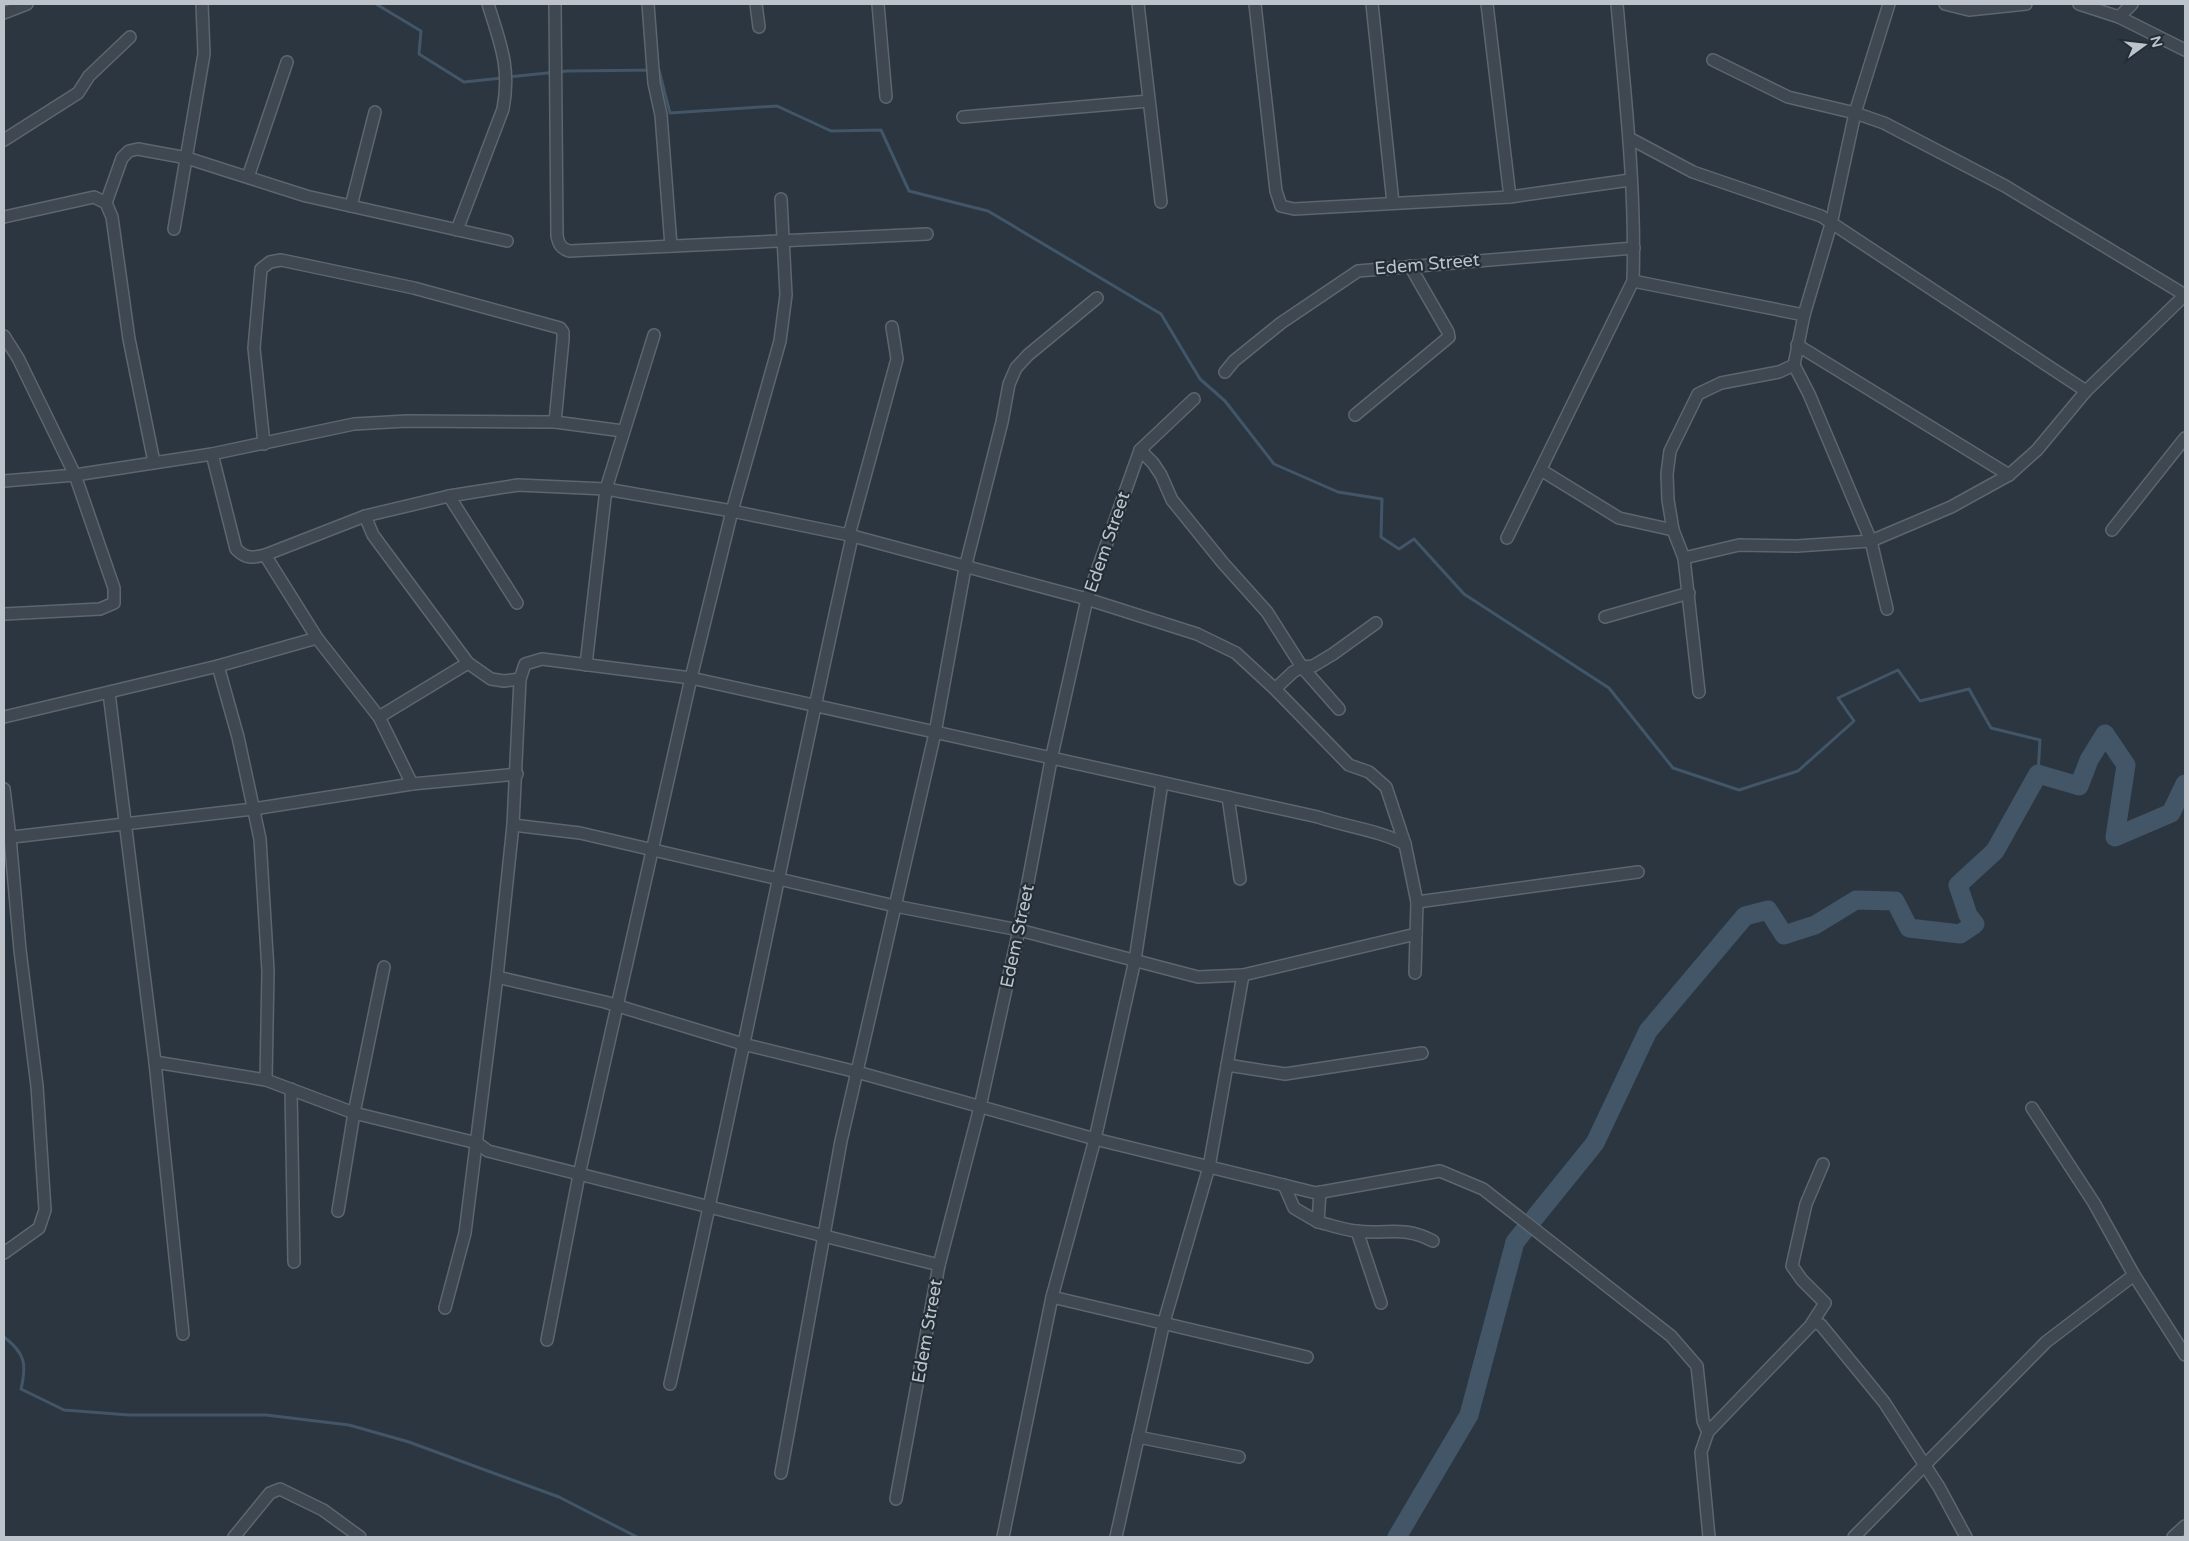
<svg xmlns="http://www.w3.org/2000/svg" width="2189" height="1541" font-family="'Varela Round',sans-serif">
	<rect width="100%" height="100%" fill="#2b3641"/>
	<g fill="none" stroke-linecap="round" stroke-linejoin="round">
		<!-- stream -->
		<g stroke="#425667" stroke-width="3">
			<polyline points="376,4 421,31 419,54 464,82 502,78"/>
			<polyline points="508,77 567,71 659,70 670,113 777,106 831,131 881,130 909,191 988,211 1161,314 1200,379 1225,401 1274,464 1338,492 1382,499 1381,537 1399,549 1414,539 1464,594 1609,688 1673,768 1739,790 1798,771 1854,721 1838,698 1898,670 1920,701 1969,689 1991,728 2040,740 2038,774"/>
			<path d="M4 1337C25 1353 27 1364 21 1389L64 1410 129 1415H266L349 1425 409 1442 559 1497 637 1537"/>
		</g>
		<!-- river -->
		<polyline stroke="#425667" stroke-width="19" points="1397,1537 1469,1415 1515,1242 1595,1143 1648,1031 1745,916 1768,910 1784,935 1815,925 1856,900 1895,901 1909,928 1960,934 1975,924 1968,915 1958,885 1995,851 2038,774 2079,786 2089,760 2105,734 2126,765 2115,837 2171,813 2185,784"/>
		<!-- street casing -->
		<g stroke="#5d666e" stroke-width="14">
			<g id="street">
				<path d="M555 4 557 236C559 245 561 248 569 251L927 234"/>
				<polyline points="648,4 654,83 661,115 671,246"/>
				<polyline points="756,4 759,27"/>
				<polyline points="878,4 886,97"/>
				<polyline points="1138,4 1161,202"/>
				<polyline points="1255,4 1276,191 1281,206 1294,209 1510,197 1630,180"/>
				<polyline points="1372,4 1393,203"/>
				<polyline points="1487,4 1510,197"/>
				<polyline points="1945,4 1969,10 2026,4"/>
				<polyline points="2079,4 2119,17 2185,50"/>
				<polyline points="4,13 27,4"/>
				<polyline points="2119,17 2132,4"/>
				<polyline points="1713,60 1788,97 1855,113 1884,123 2005,186 2185,295"/>
				<polyline points="963,117 1149,101"/>
				<polyline points="1629,138 1693,172 1821,216 2086,391"/>
				<polyline points="4,140 78,93 89,76 130,37"/>
				<polyline points="248,177 287,62"/>
				<polyline points="106,203 122,158 129,151 138,149 187,158 306,196 507,241"/>
				<polyline points="351,206 375,112"/>
				<polyline points="4,217 94,197 106,203 112,217 129,339 154,462"/>
				<polyline points="174,229 204,54 202,4"/>
				<path d="M457 230 503 109C511 67 500 43 488 4"/>
				<polyline points="1633,281 1804,315 1831,224 1855,113 1889,4"/>
				<polyline points="4,336 18,358 75,475 114,588 114,603 100,609 4,614"/>
				<polyline points="1797,345 2009,475"/>
				<polyline points="1794,365 1809,394 1871,541 1887,609"/>
				<polyline points="1225,372 1234,361 1281,323 1358,271 1634,248"/>
				<polyline points="1355,415 1449,337 1448,332 1410,266"/>
				<polyline points="264,444 254,348 261,269 270,262 281,260 414,288 560,328 563,332 563,339 555,422"/>
				<polyline points="1140,450 1153,463 1161,475 1172,500 1223,563 1267,612 1302,667 1339,709"/>
				<path d="M212 454 236 549C246 559 252 558 265 555L365 516 449 496 518 485 606 489 732 511 849 535 1087 599 1197 634 1236 653 1275 689 1349 765 1369 772 1386 787 1405 844 1417 902 1415 973"/>
				<polyline points="1541,470 1619,518 1673,530"/>
				<polyline points="4,481 75,475 212,454 354,424 407,421 555,422 623,431"/>
				<polyline points="449,496 517,603"/>
				<polyline points="365,516 373,535 468,663 491,679 504,681 520,679"/>
				<polyline points="2112,530 2185,438"/>
				<polyline points="849,535 897,359 892,327"/>
				<path d="M1507 538 1633 281C1636 189 1625 96 1617 4"/>
				<polyline points="265,555 317,638 379,717 412,784"/>
				<polyline points="1684,558 1739,545 1797,546 1871,541 1951,507 2009,475 2037,450 2086,391 2185,295"/>
				<polyline points="1605,617 1689,593"/>
				<polyline points="586,665 606,489 654,335"/>
				<polyline points="218,666 238,737 260,839 268,971 266,1080"/>
				<polyline points="1275,689 1293,672 1302,667 1313,666 1333,654 1376,623"/>
				<polyline points="1699,692 1684,558 1673,530 1668,500 1667,474 1670,451 1698,394 1721,383 1779,372 1794,365 1804,315"/>
				<polyline points="109,693 155,1062 183,1334"/>
				<polyline points="4,717 218,666 317,638"/>
				<polyline points="379,717 468,663"/>
				<polyline points="4,789 10,837 20,950 37,1086 45,1210 39,1228 4,1253"/>
				<polyline points="1228,797 1240,879"/>
				<polyline points="513,825 580,833 895,906 1019,930 1198,977 1243,975 1416,934"/>
				<polyline points="4,838 253,809 412,784 517,774"/>
				<polyline points="1417,902 1638,872"/>
				<polyline points="497,977 605,1002 743,1044 857,1072 1095,1139 1316,1193 1440,1171 1483,1189 1671,1336 1697,1366 1703,1421 1708,1432"/>
				<polyline points="155,1062 266,1080 354,1113 477,1143 488,1151 939,1265"/>
				<polyline points="1227,1065 1285,1074 1422,1053"/>
				<polyline points="291,1089 294,1262"/>
				<polyline points="2032,1108 2094,1203 2134,1275 2185,1355"/>
				<polyline points="1284,1185 1294,1208 1318,1222"/>
				<path d="M1320 1192 1318 1222C1331 1225 1344 1230 1356 1231 1387 1235 1402 1225 1433 1241"/>
				<polyline points="338,1211 354,1113 384,967"/>
				<polyline points="1357,1231 1381,1303"/>
				<polyline points="1052,1297 1307,1357"/>
				<path d="M445 1308 465 1233 497 977 513 825 520 679 525 664 542 659 691 678 1318 817C1347 827 1378 830 1405 844"/>
				<polyline points="1812,1323 1825,1303 1802,1280 1792,1266 1806,1204 1823,1164"/>
				<polyline points="547,1340 579,1175 691,678 732,511 780,341 786,295 781,199"/>
				<path d="M670 1384C734 1102 789 819 852 537"/>
				<polyline points="1138,1437 1239,1457"/>
				<polyline points="781,1473 841,1141 935,733 965,568 1002,422 1009,384 1016,368 1028,355 1097,298"/>
				<polyline points="896,1499 939,1265 980,1107 1019,930 1051,760 1087,599 1140,450 1194,399"/>
				<polyline points="234,1537 270,1493 280,1489 323,1510 360,1537"/>
				<polyline points="1003,1537 1052,1297 1095,1139 1135,960 1162,783"/>
				<polyline points="1116,1537 1164,1322 1209,1167 1243,975"/>
				<polyline points="1709,1537 1701,1452 1708,1432 1814,1322 1821,1325 1884,1402 1939,1487 1966,1537"/>
				<polyline points="1854,1537 2046,1342 2134,1275"/>
				<polyline points="2173,1537 2185,1526"/>
			</g>
		</g>
		<!-- street -->
		<use href="#street" stroke="#3f4851" stroke-width="11"/>
	</g>
	<g text-anchor="middle" dominant-baseline="central" stroke-width="4.5" stroke-linejoin="round" paint-order="stroke">
		<!-- street labels -->
		<g font-size="18" fill="#bcc3cb" stroke="#232d36">
			<text transform="translate(1427 264) rotate(-5)">Edem Street</text>
			<text transform="translate(1107 542) rotate(-71)">Edem Street</text>
			<text transform="translate(1017 936) rotate(-78)">Edem Street</text>
			<text transform="translate(927 1331) rotate(-80)">Edem Street</text>
		</g>
	</g>
	<!-- border -->
	<rect width="2189" height="1541" fill="none" stroke="#bcc3cb" stroke-width="10"/>
	<!-- north arrow -->
	<g transform="translate(2144 45) rotate(75)" stroke="#232d36" stroke-width="4" paint-order="stroke">
	<path d="M0-4L9 19L0 12L-9 19Z" fill="#bcc3cb"/>
	<text y="-8" font-size="14" font-weight="bold" text-anchor="middle" fill="#bcc3cb">N</text>
	</g>
</svg>
